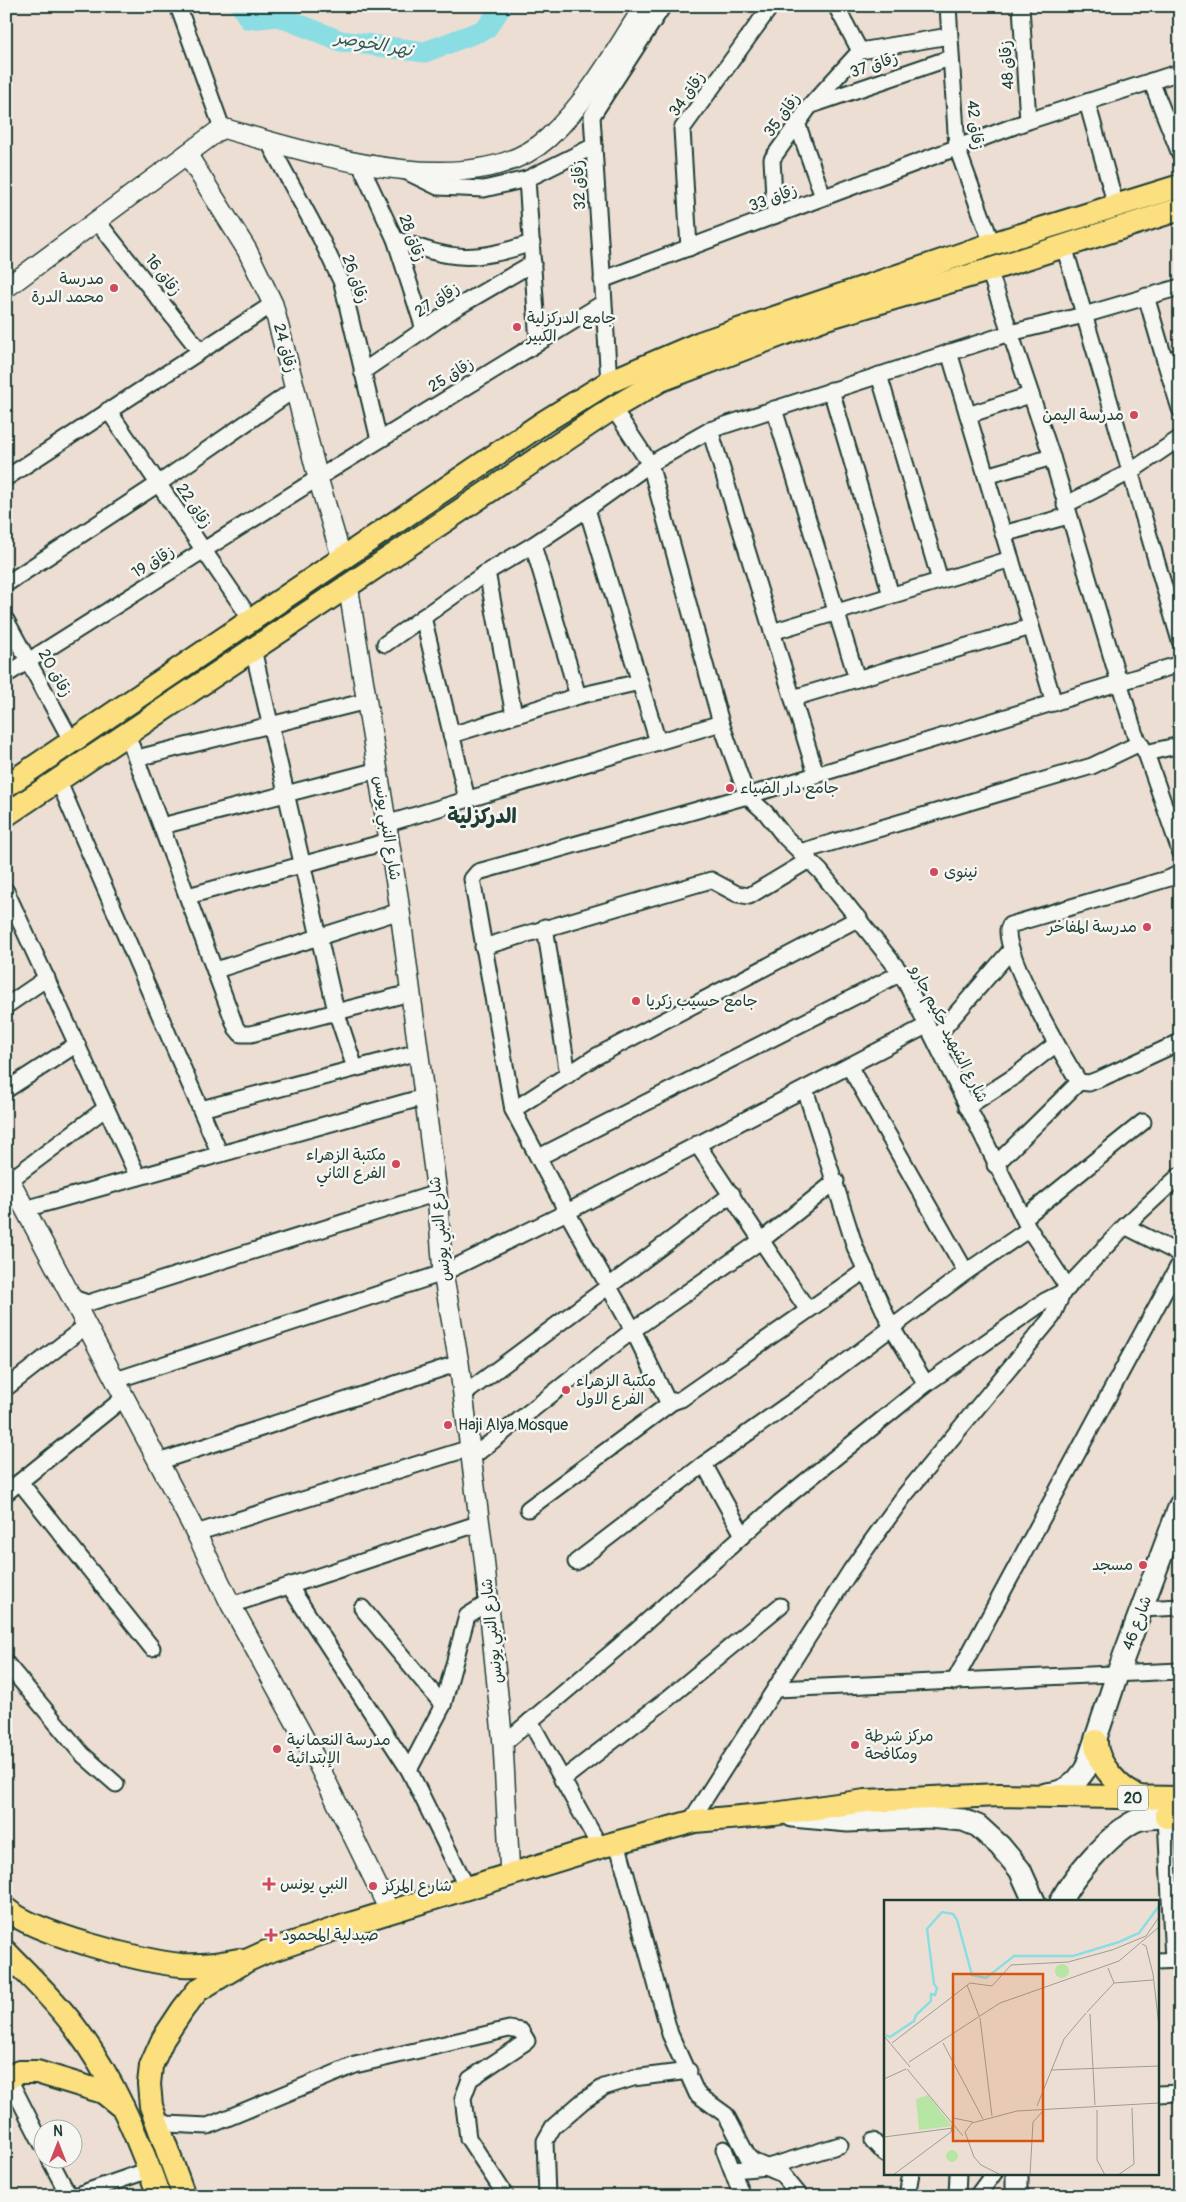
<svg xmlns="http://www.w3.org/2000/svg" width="1186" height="2202" font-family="Pangolin,'Playpen Sans Arabic',sans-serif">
	<rect width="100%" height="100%" fill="#edded3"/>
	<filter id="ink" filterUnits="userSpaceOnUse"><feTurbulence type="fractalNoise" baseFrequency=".02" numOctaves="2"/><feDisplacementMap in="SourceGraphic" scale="10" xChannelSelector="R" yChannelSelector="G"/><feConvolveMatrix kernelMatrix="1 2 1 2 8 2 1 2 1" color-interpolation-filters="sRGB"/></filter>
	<g filter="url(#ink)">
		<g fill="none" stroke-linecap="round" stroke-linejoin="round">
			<!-- river -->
			<polyline stroke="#8bdde4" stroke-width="21" points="241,6 249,19 278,16 341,41 425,52 486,29 502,6"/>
			<!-- minor casing -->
			<g stroke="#1f3d34" stroke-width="19">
				<g id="minor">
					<polyline points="178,6 222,128"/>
					<polyline points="836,6 860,51"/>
					<polyline points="948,6 957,148 992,244"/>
					<polyline points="1021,6 1028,121"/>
					<polyline points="860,51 949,36"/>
					<polyline points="1151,81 1180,154"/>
					<polyline points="1087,102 1116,206"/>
					<polyline points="812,105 950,58"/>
					<polyline points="797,123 823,197"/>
					<polyline points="268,141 320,237 342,283 379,440"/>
					<polyline points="359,162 395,239 424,329"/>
					<polyline points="405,171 438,187 484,189 527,179 594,146"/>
					<polyline points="527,179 538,343"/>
					<polyline points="775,215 772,159 810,106 860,51"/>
					<polyline points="97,221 200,351"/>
					<path d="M395 239C454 261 472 262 532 243"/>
					<polyline points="1064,246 1180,641"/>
					<polyline points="689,248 682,129 771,6"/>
					<polyline points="989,270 1052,457 1135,735 1146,753 1180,851"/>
					<polyline points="602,280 1028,121 1180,72"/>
					<polyline points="1146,296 1165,361 1180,357"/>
					<polyline points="949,352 1054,703"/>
					<polyline points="1165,361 1180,409"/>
					<polyline points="362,372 454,309 533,263"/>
					<polyline points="879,375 940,580"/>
					<polyline points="609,382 592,116 663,6"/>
					<polyline points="831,390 891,595"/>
					<polyline points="613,408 650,464 721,723 747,796 766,813 784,836 820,871 901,973 1029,1229 1068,1288"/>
					<polyline points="774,409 857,679"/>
					<polyline points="108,410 252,621"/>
					<polyline points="968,415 1030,395"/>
					<polyline points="710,430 816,774"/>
					<polyline points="986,476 1052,457"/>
					<polyline points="6,478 273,304"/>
					<polyline points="1065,505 1130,472 1180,438"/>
					<polyline points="587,509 658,742"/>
					<polyline points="1003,534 1068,516"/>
					<polyline points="533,545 578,696"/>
					<polyline points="487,572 514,715"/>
					<polyline points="6,584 158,484 295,389"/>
					<polyline points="423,617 467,799"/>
					<polyline points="6,620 72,742"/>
					<polyline points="772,632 1011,559"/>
					<polyline points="385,644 487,572 533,545 587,509 650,464 710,430 1010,333 1084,315 1180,287"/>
					<polyline points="253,649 336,1011 355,1068"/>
					<polyline points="6,675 318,478 603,303"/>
					<polyline points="793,698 1031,627"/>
					<polyline points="127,734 236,1028 241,1034 251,1034 410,993"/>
					<polyline points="451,735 578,696 640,682"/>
					<polyline points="1146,753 1180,745"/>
					<polyline points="137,758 367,701"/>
					<polyline points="58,780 220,1154"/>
					<polyline points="386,824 721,723"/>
					<polyline points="162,826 378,770"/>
					<polyline points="800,852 1092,766 1140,743"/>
					<polyline points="6,891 138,1177"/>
					<polyline points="188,896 389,841"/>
					<polyline points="545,927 568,1075"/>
					<polyline points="483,947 711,880 737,894 749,896 809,860"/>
					<polyline points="216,970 400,911"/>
					<polyline points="6,1006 47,978"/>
					<polyline points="935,1038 1011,950"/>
					<polyline points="849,1066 966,1272"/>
					<path d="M1079 1082C1062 1054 1006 959 1008 930L1010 925 1170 878 1180 873"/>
					<polyline points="805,1089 855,1247 891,1326 926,1384"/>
					<polyline points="6,1090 77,1044"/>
					<polyline points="967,1107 1015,1076 1056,1044"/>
					<polyline points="201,1109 418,1052"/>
					<polyline points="513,1110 595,1057 859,918"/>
					<polyline points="697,1144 807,1309"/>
					<polyline points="539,1157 901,973"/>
					<polyline points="995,1165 1079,1082 1089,1083 1102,1078 1180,1042"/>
					<polyline points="6,1183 106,1108"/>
					<polyline points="25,1209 424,1097"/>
					<polyline points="1024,1218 1143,1122"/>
					<polyline points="1125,1226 1180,1254"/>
					<polyline points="866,1270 681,1399 672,1402 666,1398 633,1330 567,1212 513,1110 472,879 478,872 747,796 1180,664"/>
					<polyline points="73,1298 88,1303 437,1193"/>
					<polyline points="116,1380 443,1273 567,1212 926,1026"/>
					<polyline points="6,1388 87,1325"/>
					<polyline points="463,1395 732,1194"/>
					<polyline points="471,1458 633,1330 762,1240 836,1181"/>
					<polyline points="158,1462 459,1363"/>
					<polyline points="704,1464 743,1535"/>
					<polyline points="20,1482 152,1648"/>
					<polyline points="6,1493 125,1397"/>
					<polyline points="528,1509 672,1402"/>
					<polyline points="196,1533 470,1448"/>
					<polyline points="576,1562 704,1464 803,1394 966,1272 1029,1229"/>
					<polyline points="290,1587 409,1770 467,1888"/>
					<polyline points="231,1605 480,1523"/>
					<polyline points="362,1608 443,1705"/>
					<polyline points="1142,1609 1180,1607"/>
					<polyline points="6,1663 82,1754 116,1784"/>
					<polyline points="954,1682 1180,1263"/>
					<polyline points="776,1689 1180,1671"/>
					<polyline points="530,1721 600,1847"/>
					<polyline points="503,1744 617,1648 779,1503 926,1384 1045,1301 1063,1292"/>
					<polyline points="409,1770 443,1705 467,1616 489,1602"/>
					<polyline points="562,1780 666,1700 780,1606"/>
					<polyline points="1166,1817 1173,1960"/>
					<polyline points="690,1822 851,1570 904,1496 1052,1317 1063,1292 1125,1226 1180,1175"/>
					<polyline points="617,1842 670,2034 697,2094 726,2115 748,2157 754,2162 782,2174 800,2196"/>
					<polyline points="1157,1961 1180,1960"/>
					<polyline points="8,2077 42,2144"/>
					<polyline points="1157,2094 1180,2093"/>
					<polyline points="155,2119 167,2124 208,2126 355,2065 509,2029 521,2031 527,2041 470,2079 463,2098 468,2138 506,2196"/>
					<polyline points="873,2141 885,2154"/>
					<polyline points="724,2149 742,2196"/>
					<polyline points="50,2160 69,2196"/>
					<polyline points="733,2170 768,2167 840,2145"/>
					<polyline points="74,2196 149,2170"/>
					<polyline points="547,2196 545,2141 553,2127 583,2101 604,2087 633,2078 689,2071"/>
					<polyline points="907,2196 911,2173"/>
					<polyline points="957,2196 958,2173"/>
					<polyline points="977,2196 994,2173"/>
				</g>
			</g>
			<!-- tertiary casing -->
			<g stroke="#1f3d34" stroke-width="22">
				<g id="tertiary">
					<polyline points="187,154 247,250 273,304 318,478 342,559"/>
					<path d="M6 288 222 128C308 152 472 207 548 138 588 101 615 52 644 6"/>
					<polyline points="348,585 398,896 437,1193 443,1273 459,1363 484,1557 503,1744 510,1876"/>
					<polyline points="6,1173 196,1533 231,1605 314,1756 390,1912"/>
				</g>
			</g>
			<!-- secondary casing -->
			<g stroke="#1f3d34" stroke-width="25">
				<g id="secondary">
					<path d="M1046 1794C1066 1792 1076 1784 1086 1768L1117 1675 1180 1505"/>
					<polyline points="792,1816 848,1821 928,1817 963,1820 978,1826 1000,1846 1020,1870 1034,1901"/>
					<path d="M1061 1901C1073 1876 1110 1834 1135 1821 1144 1817 1156 1818 1166 1817"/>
					<polyline points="1017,2196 1017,2173"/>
				</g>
			</g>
			<!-- primary casing -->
			<g stroke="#1f3d34" stroke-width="26">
				<g id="primary">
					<polyline points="6,786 544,422 609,382 700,343 992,244 1180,186"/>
					<polyline points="6,815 613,408 661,380 823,319 989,270 1180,209"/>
					<path d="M1096 1741C1095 1763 1122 1792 1142 1798"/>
					<polyline points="1166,1817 1180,1816"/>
					<path d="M6 1909C34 1933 144 1962 181 1965 201 1966 220 1964 239 1960"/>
					<path d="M6 1952C29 1976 54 1999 74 2026 113 2077 137 2135 159 2196"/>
					<polyline points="6,2079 19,2072 37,2072 103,2092 123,2108"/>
					<polyline points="184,2196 151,2106 149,2084 151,2066 163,2039 183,2009 198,1990 246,1961 266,1952 347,1925 600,1847 695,1821 774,1814 865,1801 999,1795 1180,1798"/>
				</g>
			</g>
			<!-- minor -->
			<use href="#minor" stroke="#f6f6f2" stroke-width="15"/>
			<!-- tertiary -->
			<use href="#tertiary" stroke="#f6f6f2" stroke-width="19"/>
			<!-- secondary -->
			<use href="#secondary" stroke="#f6f6f2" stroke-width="21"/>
			<!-- primary -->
			<use href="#primary" stroke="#fce080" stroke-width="22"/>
		</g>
	</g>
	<!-- markers -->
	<g fill="#d1495b" stroke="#f6f6f2" stroke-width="2">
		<circle cx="114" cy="288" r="5"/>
		<circle cx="517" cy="327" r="5"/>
		<circle cx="1134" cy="415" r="5"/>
		<circle cx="730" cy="788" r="5"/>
		<circle cx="934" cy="872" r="5"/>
		<circle cx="1147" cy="927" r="5"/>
		<circle cx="636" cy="1001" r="5"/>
		<circle cx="396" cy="1164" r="5"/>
		<circle cx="566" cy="1390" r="5"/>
		<circle cx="448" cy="1425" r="5"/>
		<circle cx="1143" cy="1565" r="5"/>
		<circle cx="855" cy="1745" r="5"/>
		<circle cx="277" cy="1749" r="5"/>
		<path d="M266.5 1876.5h5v5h5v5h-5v5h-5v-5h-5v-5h5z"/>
		<circle cx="373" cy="1886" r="5"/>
		<path d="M268.5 1927.5h5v5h5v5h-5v5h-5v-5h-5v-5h5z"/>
	</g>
	<g text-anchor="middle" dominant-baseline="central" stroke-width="5" stroke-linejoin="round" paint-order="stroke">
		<!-- shield labels -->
		<rect fill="#f6f6f2" stroke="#60746d" stroke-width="1" x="1118" y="1785.5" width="30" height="25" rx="4"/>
		<g font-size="15" font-weight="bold" fill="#1f3d34">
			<text x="1133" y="1798">20</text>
		</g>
		<!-- street labels -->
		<g font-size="16" fill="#1f3d34" stroke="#f6f6f2">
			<text transform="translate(874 65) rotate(-19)">زقاق 37</text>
			<text transform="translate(1007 65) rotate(-94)">زقاق 48</text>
			<text transform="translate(687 94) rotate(-55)">زقاق 34</text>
			<text transform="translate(782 115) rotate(-54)">زقاق 35</text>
			<text transform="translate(975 125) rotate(83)">زقاق 42</text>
			<text transform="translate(579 185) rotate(-93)">زقاق 32</text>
			<text transform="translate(773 198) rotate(-21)">زقاق 33</text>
			<text transform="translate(412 238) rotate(70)">زقاق 28</text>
			<text transform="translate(163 275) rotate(52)">زقاق 16</text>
			<text transform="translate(355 279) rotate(71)">زقاق 26</text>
			<text transform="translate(437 300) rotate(-33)">زقاق 27</text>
			<text transform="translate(285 348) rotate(75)">زقاق 24</text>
			<text transform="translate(451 375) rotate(-32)">زقاق 25</text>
			<text transform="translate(194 506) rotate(56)">زقاق 22</text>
			<text transform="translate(153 562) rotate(-32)">زقاق 19</text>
			<text transform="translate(55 673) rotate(61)">زقاق 20</text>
			<text transform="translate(387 828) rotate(81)">شارع النبي يونس</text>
			<text transform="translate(949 1034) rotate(63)">شارع الشهيد حكيم جارو</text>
			<text transform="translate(440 1229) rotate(-96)">شارع النبي يونس</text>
			<text transform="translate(1137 1623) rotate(-70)">شارع 46</text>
			<text transform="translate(492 1631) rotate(-96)">شارع النبي يونس</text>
		</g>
		<!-- poi labels -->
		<g font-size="16" fill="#1f3d34" stroke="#f6f6f2" text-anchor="start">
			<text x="104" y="279" text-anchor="end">مدرسة<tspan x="104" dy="18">محمد الدرة</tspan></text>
			<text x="527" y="318">جامع الدركزلية<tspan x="527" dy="18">الكبير</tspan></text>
			<text x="1124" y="415" text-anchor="end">مدرسة اليمن</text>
			<text x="740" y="788">جامع دار الضياء</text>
			<text x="944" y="872">نينوى</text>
			<text x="1137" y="927" text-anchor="end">مدرسة المفاخر</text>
			<text x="646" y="1001">جامع حسيب زكريا</text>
			<text x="386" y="1155" text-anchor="end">مكتبة الزهراء<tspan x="386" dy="18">الفرع الثاني</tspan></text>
			<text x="576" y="1381">مكتبة الزهراء<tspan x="576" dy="18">الفرع الاول</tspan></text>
			<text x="458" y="1425">Haji Alya Mosque</text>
			<text x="1133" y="1565" text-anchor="end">مسجد</text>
			<text x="865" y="1736">مركز شرطة<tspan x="865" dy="18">ومكافحة</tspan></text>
			<text x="287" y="1740">مدرسة النعمانية<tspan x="287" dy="18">الإبتدائية</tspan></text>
			<text x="280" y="1884">النبي يونس</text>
			<text x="383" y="1886">شارع المركز</text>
			<text x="282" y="1935">صيدلية المحمود</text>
		</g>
		<!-- water labels -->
		<g font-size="18" font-style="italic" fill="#355d57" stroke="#f6f6f2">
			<text transform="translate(374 44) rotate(10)">نهر الخوصر</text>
		</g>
		<!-- district labels -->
		<g font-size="21" font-weight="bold" fill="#1f3d34" stroke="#f6f6f2">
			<text x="482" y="816">الدركزلية</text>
		</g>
	</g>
	<!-- overview -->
	<g transform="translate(884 1900)">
		<rect width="275" height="275" fill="#edded3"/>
		<path d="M171 71a7 7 0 1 1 14 0a7 7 0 1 1-14 0ZM44 195 68 226 35 230 32 199ZM62 256a6 6 0 1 1 12 0a6 6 0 1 1-12 0Z" fill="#b6e5a4"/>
		<path fill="none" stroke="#8bdde4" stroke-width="2.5" d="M2 135 6 137 30 121 32 115 47 101V94L51 95 53 88 50 84 43 29 58 12 69 14 73 20 88 75 102 78 130 56H189L235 42 255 33 275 6"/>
		<path fill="none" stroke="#9b9e93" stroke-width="1" d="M258 44 262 46 269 74 275 126M224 68 230 83M83 85 95 116M203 112 230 83 269 80M206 114 211 205M96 118 108 216M0 136 26 167M8 143 86 83 108 86 127 65 184 62 228 50 262 36 275 17M59 143 99 219M25 162 116 103 235 61 275 27M23 169 79 236M167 170 275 166M0 179 22 169M153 206 180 139 202 113M213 210V260L221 275M69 218 89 222M0 237 69 228M9 275 67 232 69 221M117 275 97 265 90 257 81 232 88 223 133 211 275 203M146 275 149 222 158 212M234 275 250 264 248 208"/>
		<path fill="#d45610" fill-opacity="0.15" stroke="#d45610" stroke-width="2.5" d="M69 74H159V241H69Z"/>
		<rect width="275" height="275" fill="none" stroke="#1f3d34" stroke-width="2.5"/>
	</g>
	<!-- margin -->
	<rect width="1186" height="2202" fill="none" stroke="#f6f6f2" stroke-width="25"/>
	<rect x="12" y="12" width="1161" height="2177" fill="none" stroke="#1f3d34" stroke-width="2" filter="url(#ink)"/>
	<!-- north arrow -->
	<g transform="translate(58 2144)"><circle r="24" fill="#f6f6f2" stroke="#a0aca6"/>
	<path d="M0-4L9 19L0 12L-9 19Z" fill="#d1495b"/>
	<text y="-8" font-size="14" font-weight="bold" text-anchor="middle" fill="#1f3d34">N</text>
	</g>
</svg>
